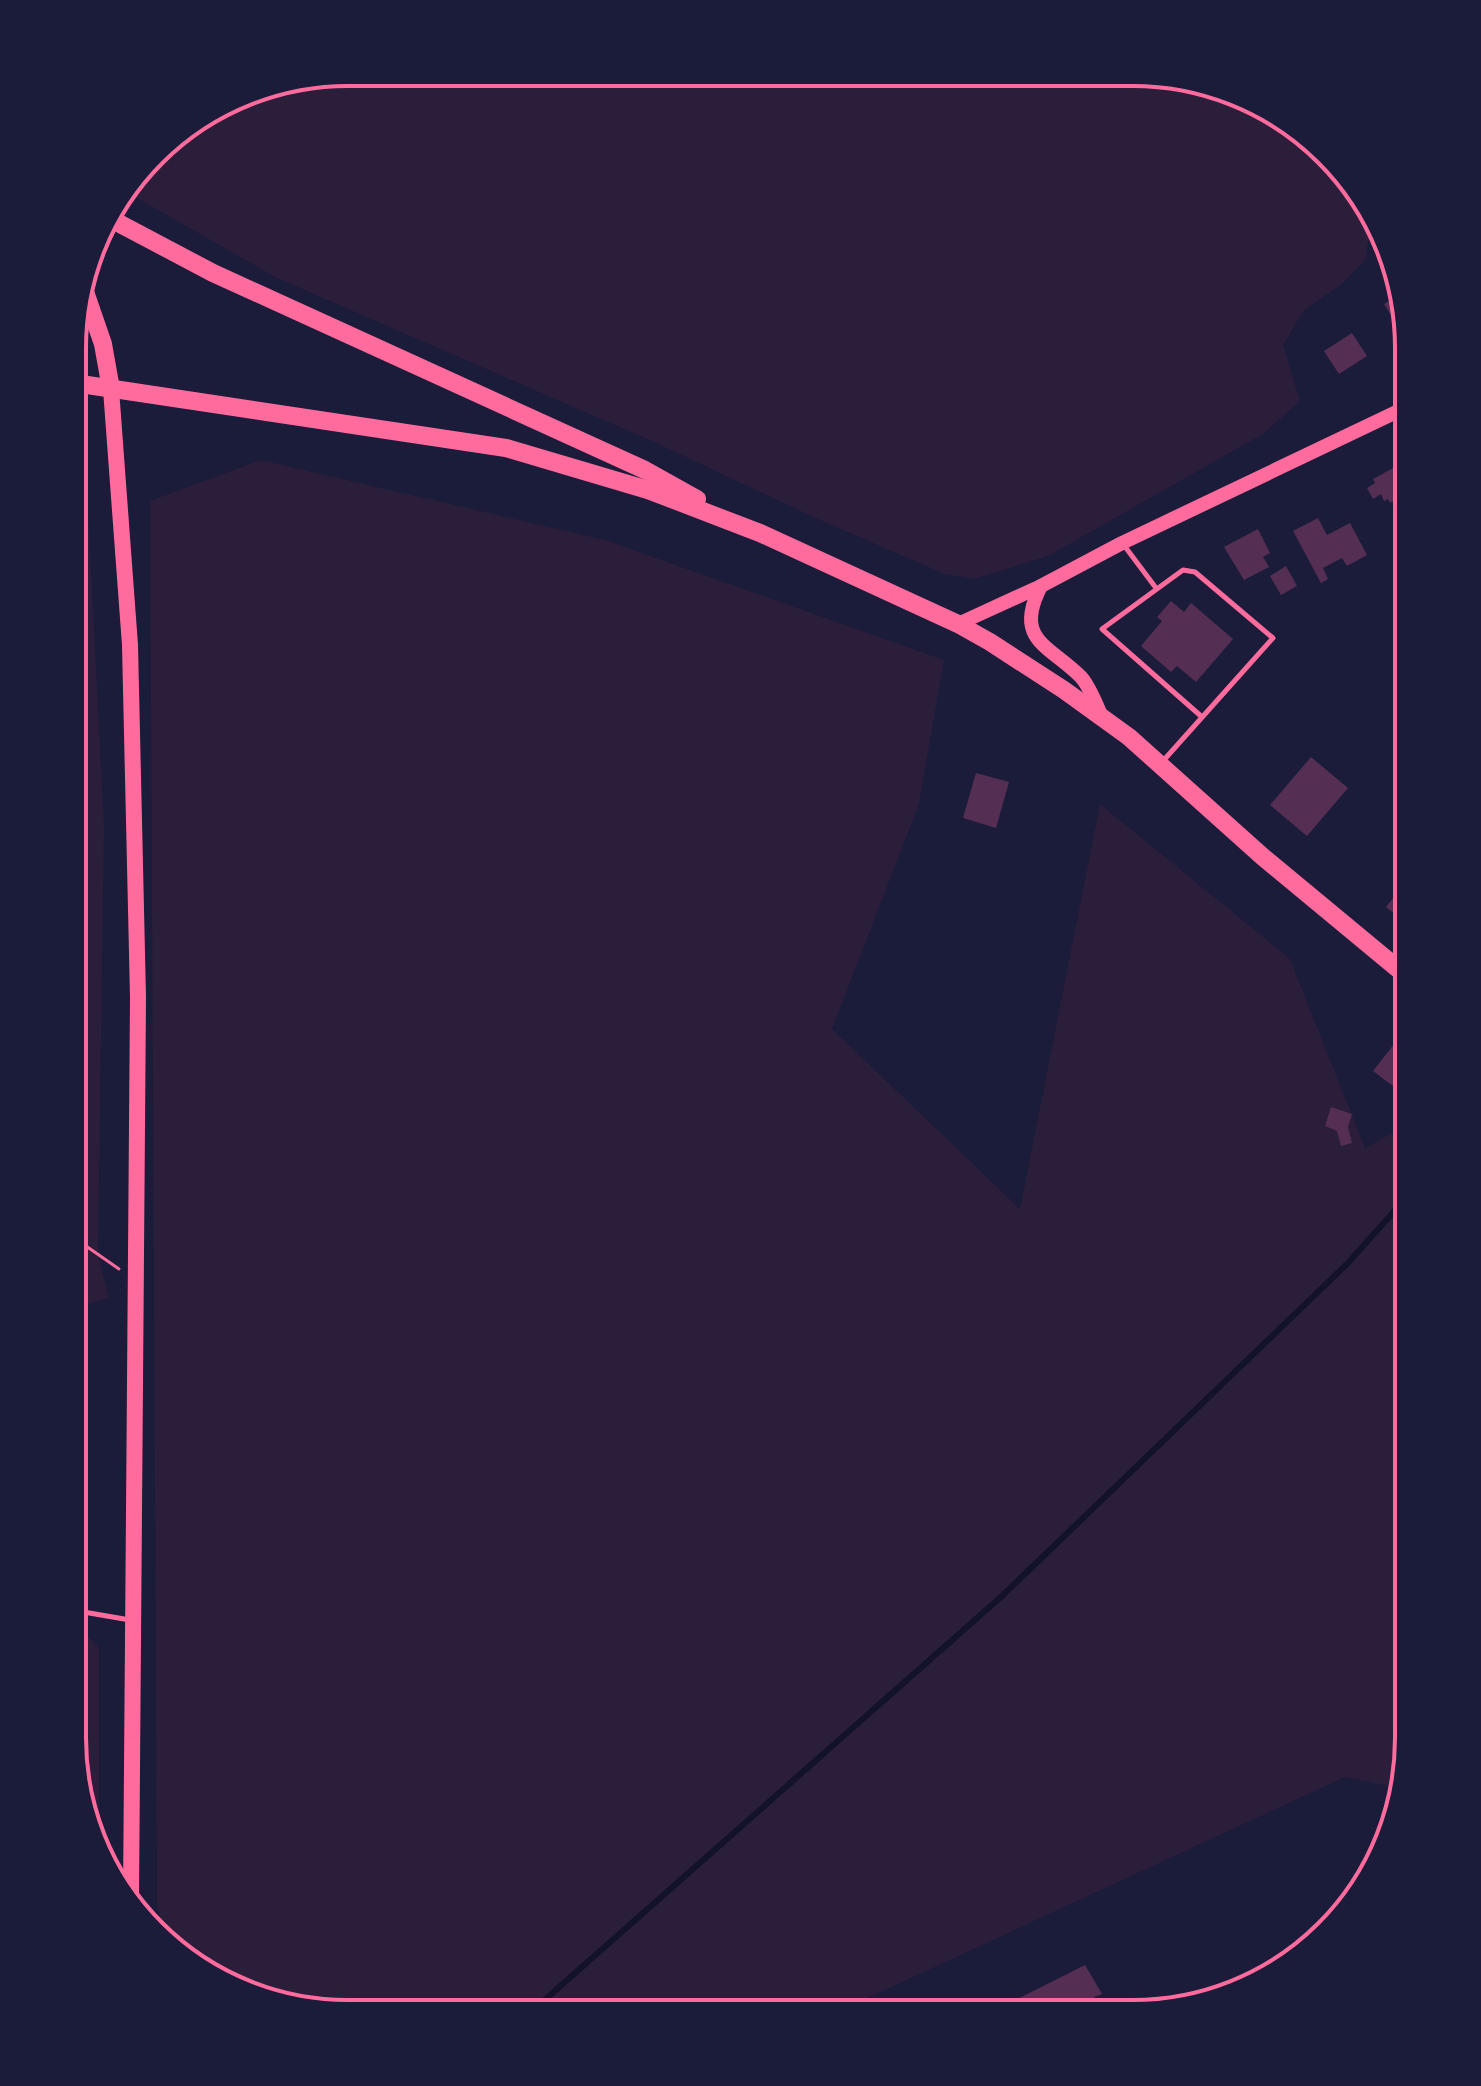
<svg xmlns="http://www.w3.org/2000/svg" width="1481" height="2086" font-family="Manrope,sans-serif">
	<rect width="100%" height="100%" fill="#1b1b3a"/>
	<!-- green -->
	<g fill="#2a1e3b">
		<polygon points="348,72 1170,74 1301,129 1360,200 1371,226 1365,260 1342,284 1304,310 1283,345 1300,401 1263,434 1048,556 974,579 945,574 820,520 652,441 277,278 125,191 166,140 259,87"/>
		<polygon points="74,451 87,488 104,826 98,1255 109,1298 84,1305 73,1303"/>
		<polygon points="261,460 605,540 944,660 919,804 832,1029 1020,1209 1100,804 1290,959 1365,1148 1409,1124 1408,1757 1398,1788 1345,1777 846,2008 841,2013 312,2012 180,1957 166,1940 157,1903 150,501"/>
		<polygon points="72,1631 84,1632 99,1648 99,1853 72,1739"/>
	</g>
	<g fill="none" stroke-linecap="round" stroke-linejoin="round">
		<!-- stream -->
		<polyline stroke="#12122b" stroke-width="6" points="531,2012 1002,1596 1347,1264 1409,1195"/>
	</g>
	<!-- building -->
	<g fill="#542f53">
		<polygon points="1397,296 1404,324 1398,327 1384,304"/>
		<polygon points="1352,333 1367,356 1339,374 1324,351"/>
		<polygon points="1397,466 1409,488 1409,503 1396,510 1392,501 1390,503 1388,499 1384,501 1381,494 1373,499 1367,488 1375,483 1373,479"/>
		<polygon points="1318,518 1327,535 1350,523 1367,555 1347,566 1342,558 1323,568 1328,579 1321,583 1293,531"/>
		<polygon points="1258,529 1270,553 1263,557 1269,567 1244,580 1224,547"/>
		<polygon points="1286,566 1297,586 1281,595 1270,576"/>
		<polygon points="1171,601 1184,612 1191,603 1233,639 1196,682 1177,666 1171,672 1141,646 1162,621 1157,617"/>
		<polygon points="1311,757 1348,788 1307,836 1270,805"/>
		<polygon points="976,773 1009,782 996,828 963,818"/>
		<polygon points="1409,878 1409,917 1405,922 1386,907"/>
		<polygon points="1398,1039 1409,1048 1409,1066 1393,1086 1373,1071"/>
		<polygon points="1331,1107 1352,1114 1348,1127 1352,1143 1341,1146 1337,1131 1325,1126"/>
		<polygon points="1085,1965 1102,1994 1094,1997 1103,2014 988,2014"/>
	</g>
	<g fill="none" stroke-linecap="round" stroke-linejoin="round">
		<!-- path -->
		<polyline stroke="#ff6b9d" stroke-width="3" points="73,1237 119,1269"/>
		<!-- service -->
		<g stroke="#ff6b9d" stroke-width="5">
			<polyline points="1123,544 1156,588"/>
			<polyline points="1163,761 1273,638 1195,572 1183,570 1102,629 1202,717"/>
			<polyline points="72,1610 130,1620"/>
		</g>
		<!-- tertiary -->
		<g stroke="#ff6b9d" stroke-width="14">
			<path d="M1041 586C1013 640 1049 645 1081 677 1090 687 1096 704 1102 717"/>
			<polyline points="958,624 1041,586 1122,543 1409,406"/>
		</g>
		<!-- secondary -->
		<polyline stroke="#ff6b9d" stroke-width="16" points="111,389 130,645 138,997 131,1897"/>
		<!-- primary -->
		<g stroke="#ff6b9d" stroke-width="18">
			<polyline points="107,217 213,273 645,470 697,499"/>
			<polyline points="83,286 103,344 111,389"/>
			<polyline points="74,383 506,448 648,490 760,533 958,624 990,642 1064,690 1129,737 1263,857 1409,978"/>
		</g>
	</g>
	<!-- crop -->
	<path d="M0 0H1481V2086H0ZM348 86H1133A262 262 0 0 1 1395 348V1738A262 262 0 0 1 1133 2000H348A262 262 0 0 1 86 1738V348A262 262 0 0 1 348 86Z" fill="#1b1b3a" fill-rule="evenodd"/>
	<path fill="none" stroke="#ff6b9d" stroke-width="4" d="M348 86H1133A262 262 0 0 1 1395 348V1738A262 262 0 0 1 1133 2000H348A262 262 0 0 1 86 1738V348A262 262 0 0 1 348 86Z"/>
</svg>
